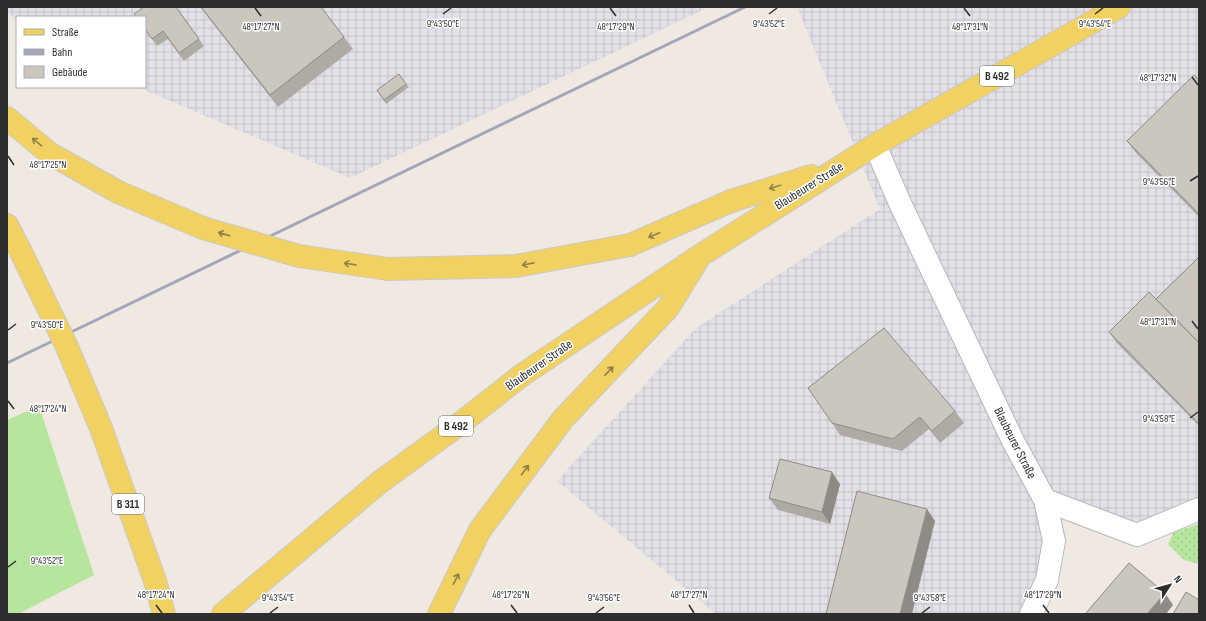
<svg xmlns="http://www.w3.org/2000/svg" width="1206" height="621" font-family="'Sofia Sans Condensed',sans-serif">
	<defs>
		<pattern id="industrial-grid" width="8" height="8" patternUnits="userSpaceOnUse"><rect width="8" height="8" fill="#e3e1e8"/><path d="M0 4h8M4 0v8" fill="none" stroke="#c3c1c7"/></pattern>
		<pattern id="grass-dots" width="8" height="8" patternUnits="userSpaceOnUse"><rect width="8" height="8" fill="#b6e59e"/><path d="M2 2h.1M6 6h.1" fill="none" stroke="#9dc588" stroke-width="1.8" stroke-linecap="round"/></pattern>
	</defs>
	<rect width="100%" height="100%" fill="#efe9e1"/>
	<!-- industrial -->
	<g fill="url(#industrial-grid)">
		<polygon points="7,7 709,7 350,178 138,87 145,87 145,17 17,17 17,22 7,10"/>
		<polygon points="797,7 1199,7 1199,509 1137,535 1045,501 1054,541 1031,614 716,614 557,481 696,328 880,209"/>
	</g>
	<!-- grass -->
	<polygon fill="url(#grass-dots)" points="1199,524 1199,564 1184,560 1168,544 1174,532"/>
	<!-- garden -->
	<polygon fill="#b6e59e" points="39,406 94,575 18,614 7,614 7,420"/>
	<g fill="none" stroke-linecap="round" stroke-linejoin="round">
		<!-- street casing -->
		<g stroke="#b4b7c1" stroke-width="24">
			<g id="street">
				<polyline points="875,145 899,201 1013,441 1045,500 1054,541 1047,580 1031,614"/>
				<polyline points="1045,500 1137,535 1199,509"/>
			</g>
		</g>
		<!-- primary casing -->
		<g stroke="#c9c9c9" stroke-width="24">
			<g id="primary">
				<polyline points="7,118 49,153 118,192"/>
				<polyline points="7,225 20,250"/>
				<polyline points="388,269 516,266 630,245 731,201 811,176"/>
				<polyline points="101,428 155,581 164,614"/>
				<polyline points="223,614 380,482 457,426 522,375 701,255 875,145 1119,7"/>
				<polyline points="439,614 480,530 563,419 668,308 697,261"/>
			</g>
		</g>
		<!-- street -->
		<use href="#street" stroke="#fff" stroke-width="22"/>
		<!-- primary -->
		<use href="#primary" stroke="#f2d163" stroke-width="22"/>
		<!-- rail -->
		<polyline stroke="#a3a6b8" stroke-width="3" points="7,363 745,7"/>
		<!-- primary-bridge casing -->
		<g stroke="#c9c9c9" stroke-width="24" stroke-linecap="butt">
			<g id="primary-bridge">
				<polyline points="118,192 203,228 299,256 388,269"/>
				<polyline points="20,250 67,347 101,428"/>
			</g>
		</g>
		<!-- primary-bridge -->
		<use href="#primary-bridge" stroke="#f2d163" stroke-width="22"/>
	</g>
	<!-- wall -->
	<g fill="#afaba4">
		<polygon points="176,7 204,46 184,61 168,39 157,46 145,29"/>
		<polygon points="200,7 321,7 344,37 353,49 278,107"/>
		<polygon points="1199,80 1199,217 1136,153 1127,141"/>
		<polygon points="406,84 409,87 386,104 377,90"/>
		<polygon points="1199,257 1199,426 1116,342 1109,332 1156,299"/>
		<polygon points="955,411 964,423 940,443 929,429 902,451 840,435 832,423"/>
		<polygon points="840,484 830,524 778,510 769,498"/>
	</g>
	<!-- shaded-wall -->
	<g fill="#8e8b86">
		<polygon points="832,472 840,484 830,524 822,512"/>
		<polygon points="927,509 935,521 912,614 900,614"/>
		<polygon points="1165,593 1173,605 1166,614 1147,614"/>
	</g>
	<!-- building -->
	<g fill="#cbc7bf" stroke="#8e8b86">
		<polygon points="144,7 176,7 199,39 179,53 163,31 152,39 145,29 145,17 136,17 134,14"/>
		<polygon points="201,7 321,7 344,37 270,95"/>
		<polygon points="399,74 406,84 384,100 377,90"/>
		<polygon points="1194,75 1199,80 1199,214 1127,141"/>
		<polygon points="1199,257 1199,343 1156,299"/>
		<polygon points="1149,292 1199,343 1199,424 1109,332"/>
		<polygon points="884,328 955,411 932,431 920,417 893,439 832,423 808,388"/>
		<polygon points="780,459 832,472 822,512 769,498"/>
		<polygon points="857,491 927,509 900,614 826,614"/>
		<polygon points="1129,563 1165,593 1147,614 1087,614 1086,613"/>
		<polygon points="1186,592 1199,600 1199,614 1173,614"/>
	</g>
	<!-- one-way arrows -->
	<defs><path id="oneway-shaft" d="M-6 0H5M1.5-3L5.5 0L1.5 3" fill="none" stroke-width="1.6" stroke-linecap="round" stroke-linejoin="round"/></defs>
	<g stroke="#908048">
		<use href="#oneway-shaft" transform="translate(37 142) rotate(-141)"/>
		<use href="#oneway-shaft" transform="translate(775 187) rotate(163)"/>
		<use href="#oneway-shaft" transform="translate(224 234) rotate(-164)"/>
		<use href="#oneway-shaft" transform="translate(654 235) rotate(157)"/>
		<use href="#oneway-shaft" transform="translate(350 264) rotate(-172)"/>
		<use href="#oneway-shaft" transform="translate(528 264) rotate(169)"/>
		<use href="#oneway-shaft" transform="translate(609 371) rotate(-46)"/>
		<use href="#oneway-shaft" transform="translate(525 470) rotate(-53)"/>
		<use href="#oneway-shaft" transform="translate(456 579) rotate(-63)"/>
	</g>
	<!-- ticks -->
	<path fill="none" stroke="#2e2e2e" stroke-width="1.5" d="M255 8 261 16M610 8 616 16M964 8 970 16M443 14 451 8M769 14 777 8M1095 14 1103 8M1192 77 1198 85M8 156 14 165M1190 181 1198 176M1192 321 1198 329M8 330 16 324M8 401 14 409M1190 418 1198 412M8 567 16 561M156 605 162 613M511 605 517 613M689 605 694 613M1043 605 1049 613M270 613 278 607M596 613 604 607M922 613 930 607"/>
	<g text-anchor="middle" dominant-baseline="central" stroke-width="3" stroke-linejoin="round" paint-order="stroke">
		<!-- shield labels -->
		<g fill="#fff" stroke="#6d6d6d" stroke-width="1">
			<rect x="980" y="66" width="34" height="20" rx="3"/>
			<rect x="439" y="416" width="34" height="20" rx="3"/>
			<rect x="112" y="494" width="32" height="20" rx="3"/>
		</g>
		<g font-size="12" font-weight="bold" fill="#2e2e2e">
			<text x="997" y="76">B 492</text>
			<text x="456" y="426">B 492</text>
			<text x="128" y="504">B 311</text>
		</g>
		<!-- street labels -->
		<g font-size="13" fill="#2e2e2e" stroke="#fff">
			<text transform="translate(809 186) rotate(-32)">Blaubeurer Straße</text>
			<text transform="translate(539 365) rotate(-35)">Blaubeurer Straße</text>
			<text transform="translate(1015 443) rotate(63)">Blaubeurer Straße</text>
		</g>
	</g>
	<g font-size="10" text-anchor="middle" fill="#2e2e2e" stroke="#fff" stroke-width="3" stroke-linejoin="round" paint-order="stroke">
		<text x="443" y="27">9°43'50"E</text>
		<text x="769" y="27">9°43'52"E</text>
		<text x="1095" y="27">9°43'54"E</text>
		<text x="261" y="30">48°17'27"N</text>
		<text x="616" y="30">48°17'29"N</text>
		<text x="970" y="30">48°17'31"N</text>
		<text x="1158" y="81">48°17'32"N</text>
		<text x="48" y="168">48°17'25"N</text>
		<text x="1159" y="185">9°43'56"E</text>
		<text x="1158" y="325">48°17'31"N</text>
		<text x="47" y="328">9°43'50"E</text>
		<text x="48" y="412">48°17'24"N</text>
		<text x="1159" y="422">9°43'58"E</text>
		<text x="47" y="564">9°43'52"E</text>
		<text x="156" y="598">48°17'24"N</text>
		<text x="511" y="598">48°17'26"N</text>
		<text x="689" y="598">48°17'27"N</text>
		<text x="1043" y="598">48°17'29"N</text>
		<text x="278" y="601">9°43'54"E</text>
		<text x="604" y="601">9°43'56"E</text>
		<text x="930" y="601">9°43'58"E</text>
	</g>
	<!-- border -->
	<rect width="1206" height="621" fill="none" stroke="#2e2e2e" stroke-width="16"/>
	<!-- legend -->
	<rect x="16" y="16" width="130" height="72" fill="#ffffff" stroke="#ababab"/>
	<rect x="24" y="29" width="20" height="6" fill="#f2d163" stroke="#ababab"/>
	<text x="52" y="36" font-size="12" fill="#2e2e2e">Straße</text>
	<rect x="24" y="49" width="20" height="6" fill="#a3a6b8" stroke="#ababab"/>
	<text x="52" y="56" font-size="12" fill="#2e2e2e">Bahn</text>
	<rect x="24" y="66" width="20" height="12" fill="#cbc7bf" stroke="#ababab"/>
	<text x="52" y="76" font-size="12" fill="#2e2e2e">Gebäude</text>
	<!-- north arrow -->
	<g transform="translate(1170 585) rotate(54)" stroke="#ffffff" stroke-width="3" paint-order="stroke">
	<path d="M0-3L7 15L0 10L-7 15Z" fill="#2e2e2e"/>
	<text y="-6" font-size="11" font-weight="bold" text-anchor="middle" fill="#2e2e2e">N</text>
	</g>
</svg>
